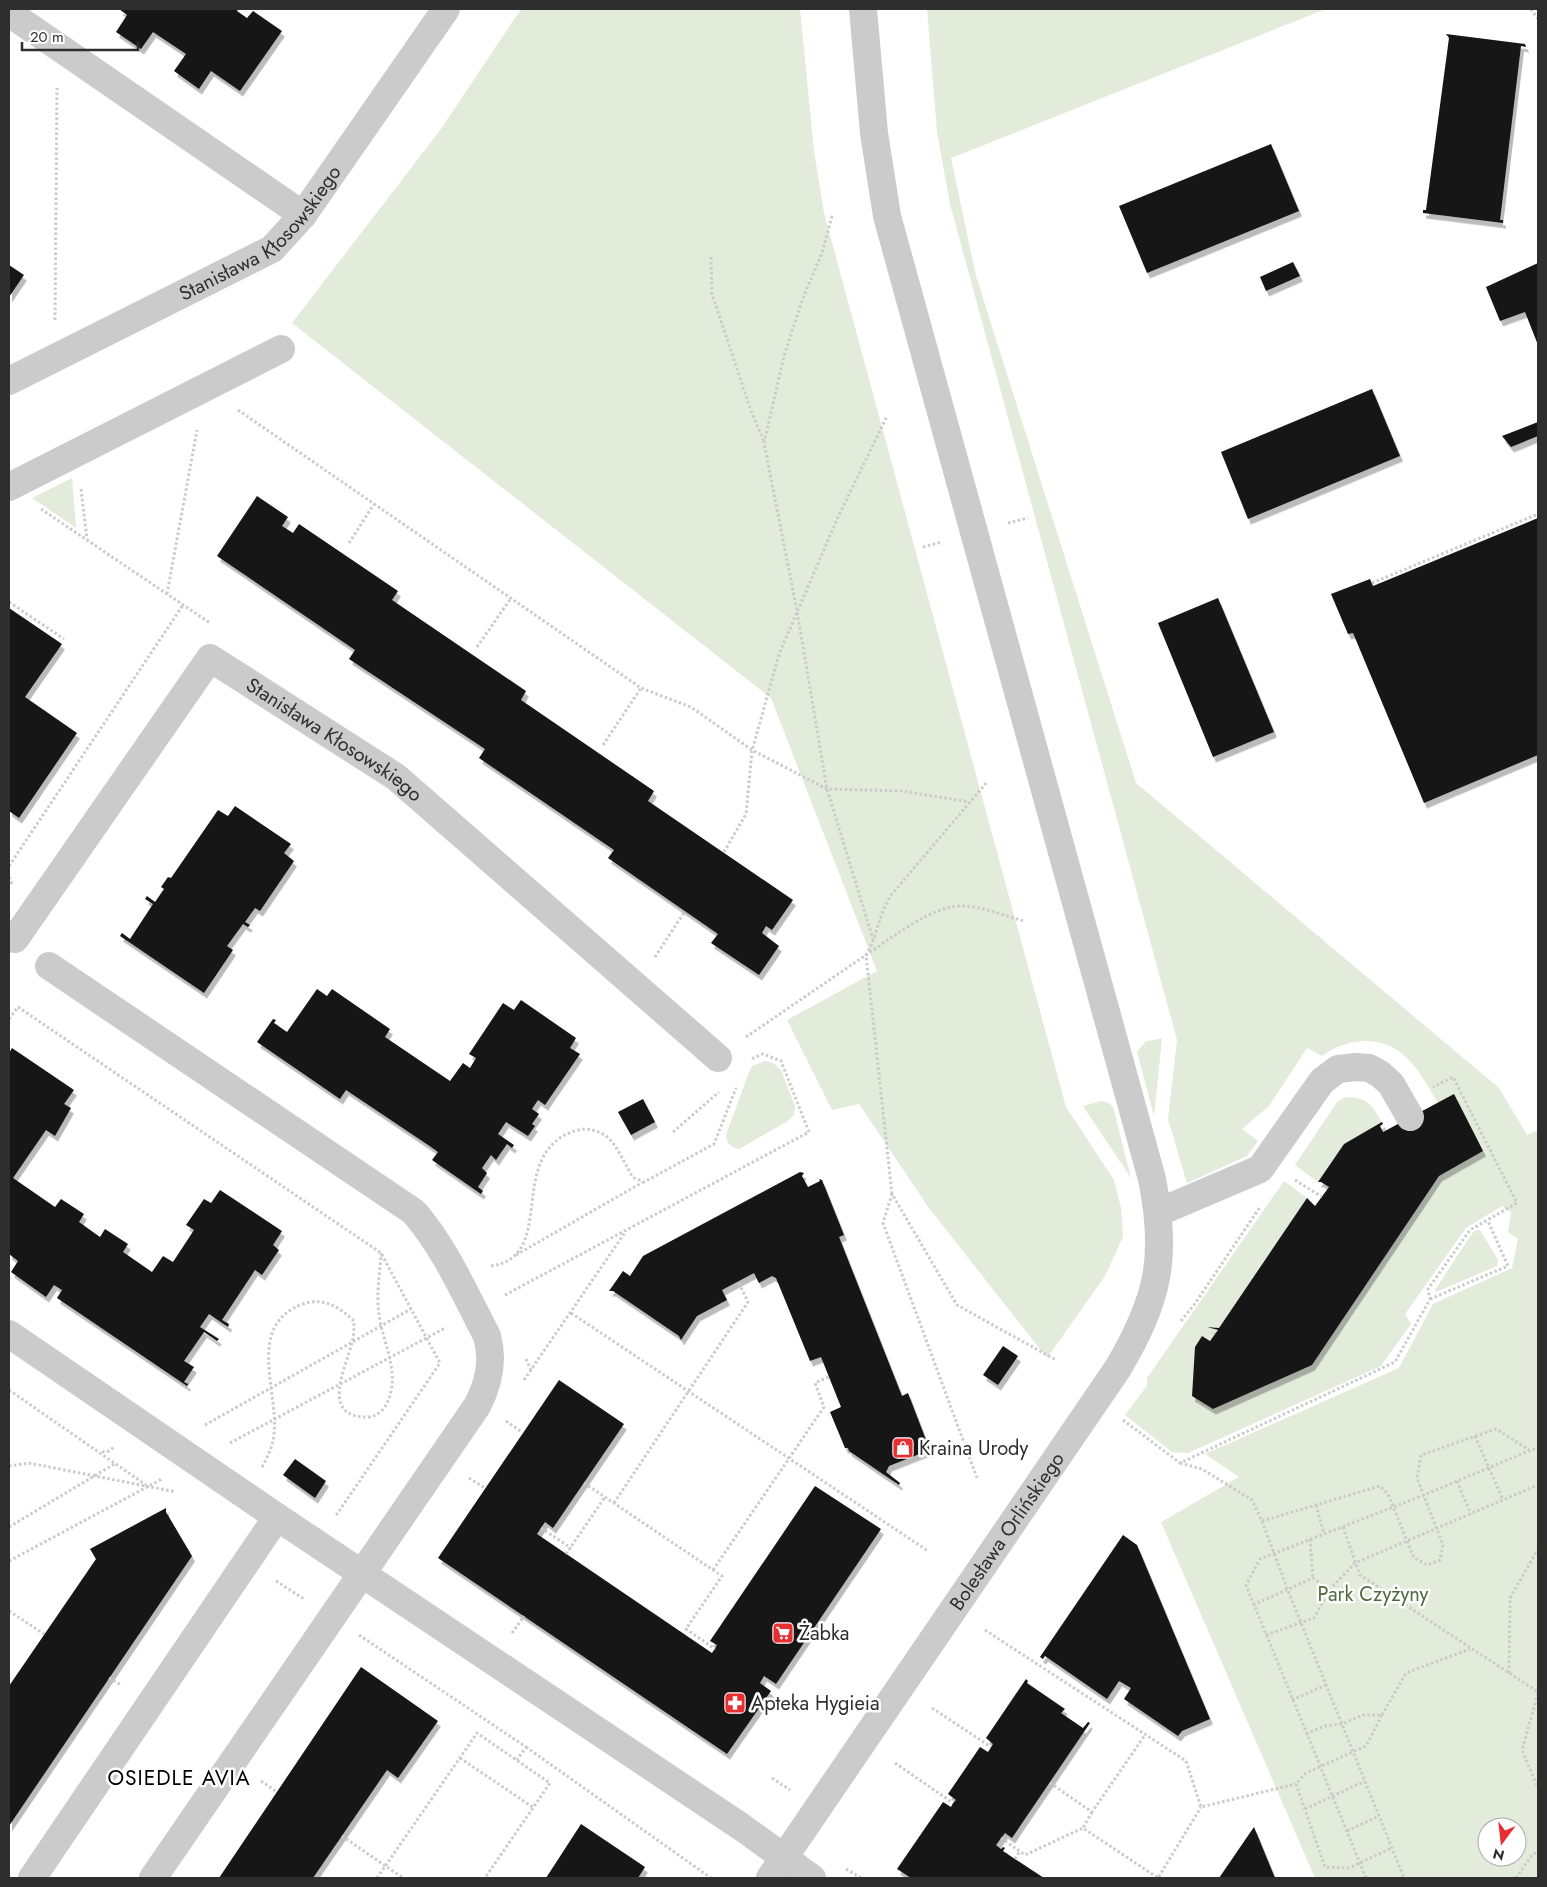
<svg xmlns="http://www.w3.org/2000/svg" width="1547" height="1887" font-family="Jost,sans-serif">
	<defs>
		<filter id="shadow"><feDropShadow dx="3" dy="5.5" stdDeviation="0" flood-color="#0004"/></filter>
	</defs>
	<rect width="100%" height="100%" fill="#fff"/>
	<!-- green -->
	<g fill="#e3ebdb" fill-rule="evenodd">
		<polygon points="521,9 800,9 814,151 824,213 1066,1107 1114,1180 1121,1208 1123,1237 1105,1276 1047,1358 929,1208 859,1104 832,1110 787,1020 877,971 771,698 292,323 441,129"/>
		<path d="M927 9H1326L951 158 976 276 1136 783 1499 1088 1527 1135 1538 1130V1878H1315L1161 1522 1239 1477 1205 1454 1399 1368 1433 1304 1512 1268 1518 1239 1508 1232 1511 1212 1502 1206 1466 1228 1405 1314 1411 1324 1381 1366 1188 1453 1172 1452 1125 1415 1147 1386V1378L1284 1181 1307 1198 1219 1328 1207 1327 1218 1330 1210 1341 1202 1336 1195 1347 1192 1396 1213 1409 1312 1365 1439 1176 1483 1151 1454 1095 1438 1103C1421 1074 1404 1040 1365 1041 1347 1042 1337 1046 1322 1056L1307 1048 1269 1106 1242 1129 1258 1141 1247 1156 1187 1183 1168 1119 1177 1040 950 204 937 132ZM1487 1827H1517V1857H1487Z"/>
		<polygon points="72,478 76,528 32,498"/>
		<polygon points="1162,1038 1154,1116 1137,1052 1145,1042"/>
		<path d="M765 1061 773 1063 781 1070 795 1106 794 1115 788 1121 739 1149C730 1147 727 1143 726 1135L749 1072 752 1066Z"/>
		<path d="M1346 1097C1369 1098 1371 1104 1382 1122L1344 1144 1318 1182 1295 1165 1337 1102Z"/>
		<polygon points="1101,1101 1109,1103 1113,1107 1131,1178 1083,1106"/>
		<polygon points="1477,1230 1480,1230 1498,1260 1497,1266 1436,1292 1435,1290 1473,1232"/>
	</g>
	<!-- building -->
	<g fill="#151515" filter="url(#shadow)">
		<polygon points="119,9 238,9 237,11 247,18 253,11 282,31 240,91 211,71 199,89 174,71 186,54 153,32 141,49 116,32 127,15"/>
		<polygon points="1446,34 1525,44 1526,47 1521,46 1500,220 1503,220 1503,223 1423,213 1423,210 1426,210 1449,38"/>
		<polygon points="1271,144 1299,211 1147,273 1119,206"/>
		<polygon points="1293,262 1300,276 1266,291 1260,277"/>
		<polygon points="1538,263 1538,345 1525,312 1500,321 1486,287"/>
		<polygon points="9,265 24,275 9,297"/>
		<polygon points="1372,389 1400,456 1248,519 1221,452"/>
		<polygon points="1538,422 1538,436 1511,447 1502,436"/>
		<polygon points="257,496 288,517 282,526 293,533 299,524 398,591 392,600 526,691 521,700 654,791 648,801 793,900 772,930 766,926 762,933 779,946 759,975 711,943 718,934 608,858 614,850 479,758 485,749 349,659 355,650 217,556"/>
		<polygon points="1538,518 1538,755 1424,803 1353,633 1348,634 1331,594 1370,579 1373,586"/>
		<polygon points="1218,598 1274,732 1213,757 1158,623"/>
		<polygon points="9,608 62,644 25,697 77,733 19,818 9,811"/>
		<polygon points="235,806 291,844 284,853 294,861 260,911 255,908 245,922 250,925 248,927 243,924 227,946 233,950 204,993 120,936 122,933 130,939 153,904 145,899 147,896 155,902 164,889 161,887 168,877 171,878 218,810 228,816"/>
		<polygon points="317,989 327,996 332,989 390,1029 385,1037 450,1081 463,1063 470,1068 476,1058 469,1054 503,1003 514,1010 521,1000 576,1038 570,1048 580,1054 545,1105 538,1100 532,1109 539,1114 532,1124 535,1126 528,1136 506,1122 498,1134 514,1145 512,1148 507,1144 496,1160 491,1155 482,1168 487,1173 478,1187 483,1191 481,1194 432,1160 438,1152 431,1147 346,1090 340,1099 257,1042 273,1019 276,1020 274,1023 287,1032"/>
		<polygon points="12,1048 74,1090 64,1104 71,1108 55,1136 46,1130 13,1178 55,1207 61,1199 84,1214 79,1222 100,1237 105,1229 128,1244 123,1252 152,1272 163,1256 173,1262 194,1230 186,1225 204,1199 211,1203 220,1190 282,1231 273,1245 279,1250 262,1275 255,1270 222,1320 229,1324 228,1327 209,1314 200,1327 219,1339 217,1341 204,1332 184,1361 194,1367 184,1382 188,1384 187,1386 57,1298 62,1290 54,1285 46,1297 11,1272 18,1261 9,1254 9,1053"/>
		<polygon points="1454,1094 1483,1151 1439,1176 1312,1365 1213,1409 1192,1396 1195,1347 1202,1336 1210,1341 1218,1330 1207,1327 1219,1328 1307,1198 1315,1206 1329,1187 1321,1182 1318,1182 1344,1144 1382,1122 1383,1124 1380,1126 1383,1132"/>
		<polygon points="643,1099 655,1122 631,1135 618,1112"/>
		<polygon points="800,1172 804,1173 802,1176 808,1187 820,1181 819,1179 822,1180 844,1235 839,1237 902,1396 908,1393 931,1453 927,1451 889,1466 886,1472 900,1483 899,1485 849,1451 848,1448 845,1448 830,1412 841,1407 821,1357 810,1361 776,1278 772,1276 759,1283 754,1273 722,1290 727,1300 697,1316 681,1340 679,1336 613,1291 609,1291 623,1271 630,1276 643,1256"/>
		<polygon points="1003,1346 1018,1356 998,1385 983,1375"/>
		<polygon points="559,1380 624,1424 553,1528 545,1522 537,1534 712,1653 717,1645 710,1641 815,1486 881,1529 776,1684 764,1676 760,1683 771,1691 727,1754 438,1558"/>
		<polygon points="295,1459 326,1481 315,1498 283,1475"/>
		<polygon points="166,1508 166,1512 192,1556 9,1826 9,1686 96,1559 90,1549"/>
		<polygon points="1123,1535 1137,1545 1210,1719 1182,1731 1178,1736 1124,1699 1131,1688 1119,1681 1107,1699 1045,1656 1043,1659 1040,1657"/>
		<polygon points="361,1667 438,1721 398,1778 387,1770 313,1878 219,1878"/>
		<polygon points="1026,1679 1028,1681 1027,1683 1065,1709 1061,1713 1083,1728 1088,1722 1090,1723 1012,1838 1005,1833 996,1845 1001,1849 1003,1847 1005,1848 1003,1851 1044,1878 911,1878 897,1869 943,1802 951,1807 953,1803 956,1800 948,1794 980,1747 988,1752 993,1744 986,1738"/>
		<polygon points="581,1824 645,1867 638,1878 546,1878"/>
		<polygon points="1254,1827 1275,1878 1219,1878"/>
	</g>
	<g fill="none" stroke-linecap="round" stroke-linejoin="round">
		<!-- path -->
		<g stroke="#cbcbcb" stroke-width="3" stroke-dasharray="2.5 2.5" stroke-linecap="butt">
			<polyline points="1531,9 1538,19"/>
			<polyline points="832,216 822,253 803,298 784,356 764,443 797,611 827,789 873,939"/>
			<polyline points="711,257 712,294 750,408 764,442"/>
			<polyline points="55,320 57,88"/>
			<polyline points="238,410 641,688 691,707 752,750 827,789 902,791 969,802"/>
			<polyline points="81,489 87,539"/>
			<polyline points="41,509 210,623"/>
			<polyline points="1008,523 1028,518"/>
			<polyline points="349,543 374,504"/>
			<polyline points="923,547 942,542"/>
			<polyline points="1372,583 1538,514"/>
			<polyline points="167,594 197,430"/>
			<polyline points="9,602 64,639"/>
			<polyline points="477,647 511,598"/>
			<polyline points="603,745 641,688"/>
			<polyline points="724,852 746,814 752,751 779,654 838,517 887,416"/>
			<polyline points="9,866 183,605"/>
			<polyline points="9,877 12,884"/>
			<polyline points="655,957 685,911"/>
			<polyline points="9,1019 18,1007 381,1253 440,1363 335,1517"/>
			<path d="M746 1037 866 955C878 936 878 914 892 894L987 782"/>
			<polyline points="673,1132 719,1092"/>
			<polyline points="1295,1180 1322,1197"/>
			<path d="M892 1194 866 955C892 938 933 904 964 906 984 907 1005 916 1024 921"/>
			<polyline points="516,1255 643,1182"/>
			<path d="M491 1266C555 1257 510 1168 563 1136 570 1132 583 1127 592 1130 612 1134 618 1151 627 1167 629 1170 631 1175 633 1177 635 1179 641 1180 644 1182L714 1144 736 1088"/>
			<polyline points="505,1295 809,1132 781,1061 763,1054 751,1059"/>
			<polyline points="1430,1299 1508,1266 1488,1221"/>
			<polyline points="571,1313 928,1551"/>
			<polyline points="1181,1321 1194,1305 1260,1207"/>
			<polyline points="526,1359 531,1370"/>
			<polyline points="524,1380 626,1231"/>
			<polyline points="9,1390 146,1485"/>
			<polyline points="1123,1420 1180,1463 1395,1362 1430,1299 1428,1289 1470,1230 1517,1203 1453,1077 1433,1087"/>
			<polyline points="506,1421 523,1433"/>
			<polyline points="205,1425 411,1309"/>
			<polyline points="1475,1436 1503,1500"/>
			<polyline points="230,1443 445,1328"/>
			<polyline points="102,1452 109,1451 114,1447"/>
			<polyline points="1180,1463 1202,1469 1252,1500 1262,1521 1287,1588 1404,1878"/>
			<polyline points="9,1466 29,1463 176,1492"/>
			<path d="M262 1467C268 1456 273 1446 274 1434 279 1392 245 1325 303 1304 324 1297 339 1307 354 1321 354 1328 354 1336 352 1343 345 1369 320 1418 368 1417 375 1417 383 1411 386 1405 402 1375 383 1345 379 1314 376 1295 380 1272 381 1253"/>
			<polyline points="469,1478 485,1488"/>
			<polyline points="977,1478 883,1223 892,1194 957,1305 1056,1360"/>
			<polyline points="1457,1481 1471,1514"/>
			<polyline points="584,1483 722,1576 686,1629 715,1649"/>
			<polyline points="614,1503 748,1302 738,1281"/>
			<polyline points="1316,1505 1324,1534"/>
			<polyline points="1262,1521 1380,1486 1388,1494 1414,1558 1427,1565 1440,1560 1443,1545 1417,1478 1421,1455 1496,1429 1529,1450"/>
			<polyline points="9,1527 116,1463"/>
			<polyline points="1343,1527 1360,1575 1538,1692"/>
			<polyline points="541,1528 571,1548"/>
			<polyline points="1310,1539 1313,1578"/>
			<polyline points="566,1554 605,1497"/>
			<polyline points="9,1561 162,1479"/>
			<polyline points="713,1570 824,1407 815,1383 829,1377"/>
			<polyline points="276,1581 304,1599"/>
			<polyline points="1253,1605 1313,1578 1330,1589 1355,1563 1538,1485"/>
			<polyline points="9,1611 44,1634"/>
			<polyline points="985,1630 1186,1761 1201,1807 1296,1784"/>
			<polyline points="512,1633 524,1616"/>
			<polyline points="359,1635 526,1747 517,1760"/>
			<polyline points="1266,1635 1314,1618 1330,1589"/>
			<polyline points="1509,1673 1510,1598 1538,1549"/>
			<polyline points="109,1678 121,1685"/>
			<polyline points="1538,1693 1522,1750 1538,1788"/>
			<polyline points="1292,1700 1326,1685"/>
			<polyline points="932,1708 991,1747"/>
			<polyline points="1382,1715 1406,1673 1470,1649"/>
			<polyline points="1306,1734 1325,1726 1342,1724 1363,1715 1382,1715 1366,1746 1306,1773 1296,1784 1325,1867 1349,1868 1392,1848"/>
			<polyline points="526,1747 711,1878"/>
			<polyline points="460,1758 534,1808"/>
			<polyline points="895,1763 953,1803"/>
			<polyline points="772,1778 790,1790"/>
			<polyline points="261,1781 277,1792"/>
			<polyline points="1050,1783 1092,1812 1145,1735"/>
			<polyline points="1305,1809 1365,1781"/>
			<polyline points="1092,1812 1083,1828 1158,1878 1201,1807"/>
			<polyline points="1347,1831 1379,1816"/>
			<polyline points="342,1836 403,1878"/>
			<polyline points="1001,1838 1025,1855 1083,1828"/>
			<polyline points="1015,1859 1020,1851"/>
			<polyline points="846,1869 861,1878"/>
			<polyline points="377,1878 477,1733 550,1783 485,1878"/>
			<polyline points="1366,1878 1246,1585 1260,1559 1424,1495 1538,1447"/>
			<polyline points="1516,1878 1532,1855 1538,1851"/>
		</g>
		<!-- minor -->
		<g stroke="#cbcbcb" stroke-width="28">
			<polyline points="9,13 303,215"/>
			<path id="s1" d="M9 381 272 249 303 215 446 9"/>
			<polyline points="9,487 281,349"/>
			<path id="s2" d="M9 935 15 939 210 658 396 777 718 1058"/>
			<path d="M49 966 414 1212C445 1248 465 1294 487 1336 494 1361 489 1383 477 1406L153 1878"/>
			<polyline points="1159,1212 1260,1169 1322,1081 1338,1069 1356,1067 1369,1068 1380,1074 1391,1084 1410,1117"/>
			<polyline points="9,1334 277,1517 740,1826 812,1878"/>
			<polyline points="32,1878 277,1517"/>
			<path id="s3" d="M770 1878 1118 1368C1158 1300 1168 1258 1152 1179L887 216 874 133 863 9"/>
		</g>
	</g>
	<!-- icons -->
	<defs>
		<g id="shop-square" transform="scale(1.125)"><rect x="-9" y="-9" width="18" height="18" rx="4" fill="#e62e33" stroke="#fff"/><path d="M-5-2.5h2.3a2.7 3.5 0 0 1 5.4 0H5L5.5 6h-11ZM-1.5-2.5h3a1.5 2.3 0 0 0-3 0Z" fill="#fff"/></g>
		<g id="supermarket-square" transform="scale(1.125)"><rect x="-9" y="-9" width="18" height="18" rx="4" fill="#e62e33" stroke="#fff"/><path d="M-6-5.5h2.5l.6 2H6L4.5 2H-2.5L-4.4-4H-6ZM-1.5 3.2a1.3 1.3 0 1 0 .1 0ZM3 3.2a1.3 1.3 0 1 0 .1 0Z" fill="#fff"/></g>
		<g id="pharmacy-square" transform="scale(1.125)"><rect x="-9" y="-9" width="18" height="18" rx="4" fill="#e62e33" stroke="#fff"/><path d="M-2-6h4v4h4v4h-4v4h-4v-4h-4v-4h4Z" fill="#fff"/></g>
	</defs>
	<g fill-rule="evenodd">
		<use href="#shop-square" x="903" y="1448"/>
		<use href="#supermarket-square" x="783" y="1633"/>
		<use href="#pharmacy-square" x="735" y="1703"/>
	</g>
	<g text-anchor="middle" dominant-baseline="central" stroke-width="5" stroke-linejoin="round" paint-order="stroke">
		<!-- street labels -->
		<g font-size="20" fill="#2e2e2e" stroke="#fff">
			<text stroke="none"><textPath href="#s1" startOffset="295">Stanisława Kłosowskiego</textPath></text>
			<text stroke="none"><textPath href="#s2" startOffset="498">Stanisława Kłosowskiego</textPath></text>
			<text stroke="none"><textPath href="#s3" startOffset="420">Bolesława Orlińskiego</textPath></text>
		</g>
		<!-- poi labels -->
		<g font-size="20" fill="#2e2e2e" stroke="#fff" text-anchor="start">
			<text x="919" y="1448">Kraina Urody</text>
			<text x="799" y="1633">Żabka</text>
			<text x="751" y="1703">Apteka Hygieia</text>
		</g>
		<!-- park labels -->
		<g font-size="20" fill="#4e693b" stroke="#fff">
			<text x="1373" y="1594">Park Czyżyny</text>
		</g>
		<!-- neighbourhood labels -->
		<g font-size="21" letter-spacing="1" fill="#000" stroke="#fff">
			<text x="179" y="1778">OSIEDLE AVIA</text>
		</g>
	</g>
	<!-- border -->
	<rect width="1547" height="1887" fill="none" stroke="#2e2e2e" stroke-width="20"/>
	<!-- north arrow -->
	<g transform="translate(1502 1842) rotate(195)"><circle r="24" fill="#ffffff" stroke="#ababab"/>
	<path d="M0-4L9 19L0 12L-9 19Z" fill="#e62e33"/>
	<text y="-8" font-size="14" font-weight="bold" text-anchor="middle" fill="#2e2e2e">N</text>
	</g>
	<!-- scale -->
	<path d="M22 42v8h116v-8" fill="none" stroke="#2e2e2e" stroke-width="2.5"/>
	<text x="30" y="42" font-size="15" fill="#2e2e2e" stroke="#ffffff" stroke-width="4" paint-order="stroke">20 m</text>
</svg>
